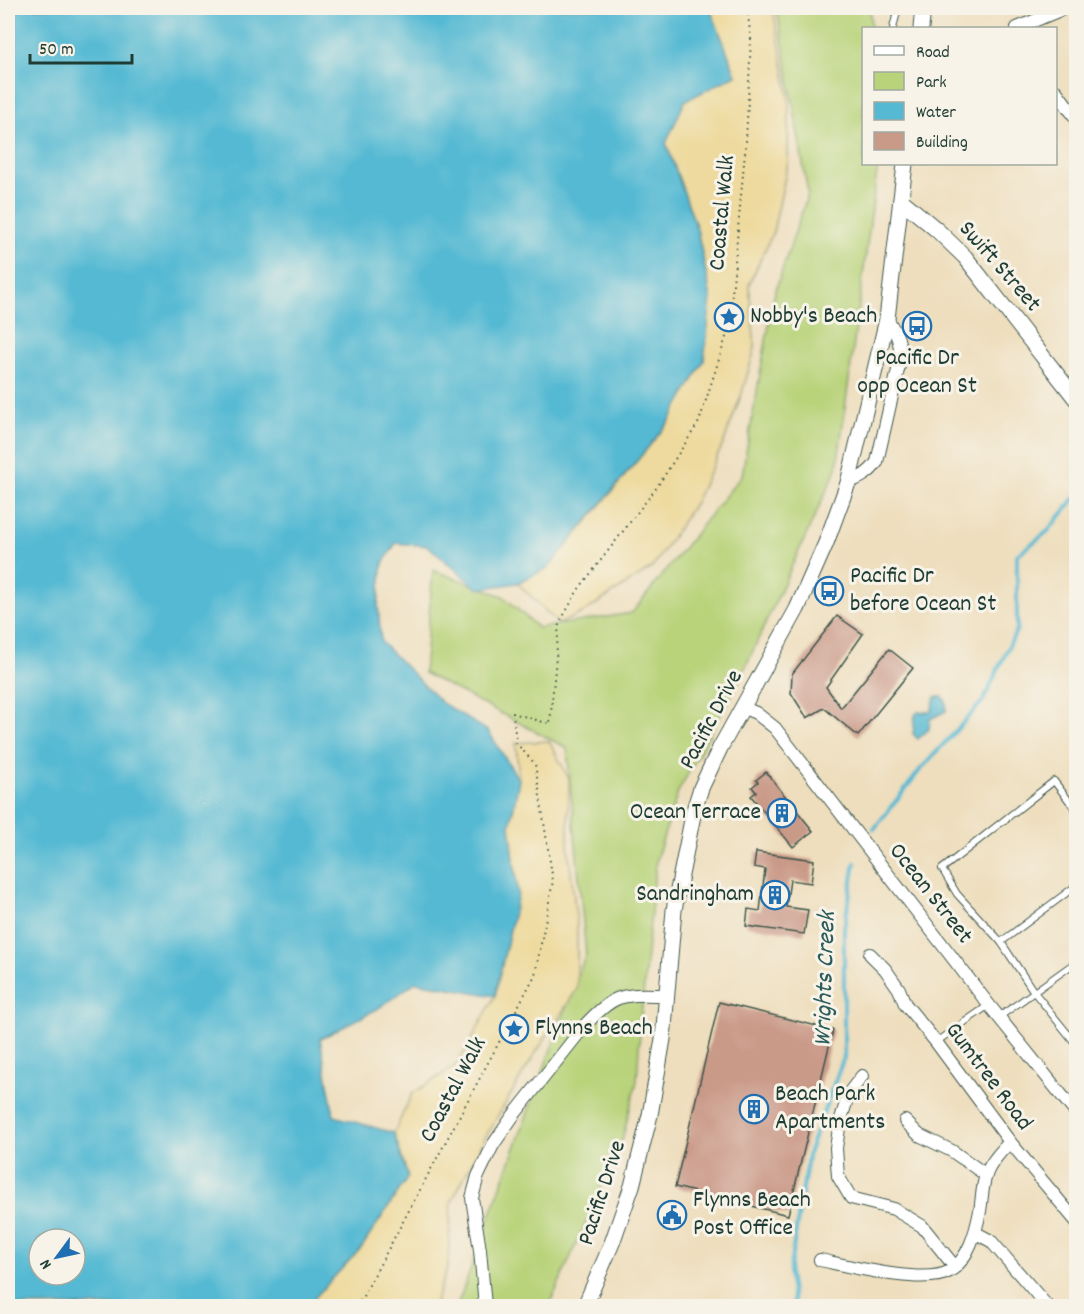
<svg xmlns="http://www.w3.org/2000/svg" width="1084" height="1314" font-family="Dekko,sans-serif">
	<rect width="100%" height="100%" fill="#f7f3e8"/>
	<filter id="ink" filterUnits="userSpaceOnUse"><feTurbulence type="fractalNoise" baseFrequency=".0167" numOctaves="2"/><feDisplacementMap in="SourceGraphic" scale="12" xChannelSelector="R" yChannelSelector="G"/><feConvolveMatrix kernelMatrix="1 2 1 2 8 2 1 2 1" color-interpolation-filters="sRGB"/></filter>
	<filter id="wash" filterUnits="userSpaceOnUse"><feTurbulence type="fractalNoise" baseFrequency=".008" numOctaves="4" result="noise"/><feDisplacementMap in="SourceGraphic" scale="24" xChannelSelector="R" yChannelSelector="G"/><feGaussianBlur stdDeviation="1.35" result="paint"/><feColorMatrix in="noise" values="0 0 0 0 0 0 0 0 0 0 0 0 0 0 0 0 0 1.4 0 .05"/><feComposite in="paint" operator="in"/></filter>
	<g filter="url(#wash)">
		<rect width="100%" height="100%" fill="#eedebd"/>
		<!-- green -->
		<polygon fill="#b8d379" stroke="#6c8856" stroke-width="1.5" points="777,8 870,8 871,28 864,28 864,164 878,164 837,468 739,681 678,792 656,860 641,1016 637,1081 622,1140 549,1306 457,1306 586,954 567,748 424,673 433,570 503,596 538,628 632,613 742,475 775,291 808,194"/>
		<!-- sand -->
		<g fill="#eeda9e" stroke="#868c69" stroke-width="1.5">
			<polygon points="710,8 773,8 789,98 788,163 773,232 749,285 755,348 742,393 723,444 694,504 653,567 584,612 559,624 517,583 548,568 597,510 669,422 704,361 709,286 697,229 666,143 685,101 736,75"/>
			<polygon points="549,741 569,779 568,846 577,925 577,989 530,1062 483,1141 451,1203 448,1266 434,1306 307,1306 362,1247 408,1177 394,1133 412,1094 458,1064 495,996 518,894 510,825 519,780 516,743"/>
		</g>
		<!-- water -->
		<g fill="#55b9d3" stroke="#3a7b84" stroke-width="1.5" fill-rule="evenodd">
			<path d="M8 8H710L736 75 685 101 666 143 697 229 711 298 704 361 669 422 548 568 517 583 478 589 428 546 396 543 383 563 378 604 381 642 442 703 488 731 519 780 510 826 518 894 495 996 416 982 377 1009 320 1039 334 1116 394 1133 408 1177 362 1247 307 1306H8ZM39 1239H75V1275H39Z"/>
			<polygon points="935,697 943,697 946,702 946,711 930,719 929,729 918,739 913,734 915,715 918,712 931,712"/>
		</g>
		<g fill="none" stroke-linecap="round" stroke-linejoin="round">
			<!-- stream -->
			<g stroke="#55b9d3" stroke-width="4">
				<polyline points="874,829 920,770 983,701 1017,629 1017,555 1047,532 1076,497"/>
				<polyline points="794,1306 789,1273 809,1151 844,1057 844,928 855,863"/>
			</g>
		</g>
		<g id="blocks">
			<!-- building -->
			<g fill="#ca9a89">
				<polygon points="837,616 863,634 826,687 841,708 889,649 913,668 858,736 824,708 807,718 791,693 792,674"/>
				<polygon points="766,772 813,831 793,847 751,796 756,792 752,787 758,782 756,780"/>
				<polygon points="756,852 814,860 811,883 790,880 786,907 808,910 804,934 746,926 748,909 760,911 765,869 754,867"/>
				<polygon points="719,1002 833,1030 788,1215 675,1187"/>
			</g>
		</g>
	</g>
	<g filter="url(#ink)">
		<use href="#blocks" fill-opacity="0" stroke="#3e5549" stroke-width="1.5"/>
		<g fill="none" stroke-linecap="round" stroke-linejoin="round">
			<!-- service casing -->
			<g stroke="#3e5549" stroke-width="8">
				<g id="service">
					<polyline points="893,28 898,8"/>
					<polyline points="1076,810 1054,781 942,869 957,894 1001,942 1034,992 1076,1044"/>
					<polyline points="1001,942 1073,888"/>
					<polyline points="999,1017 1076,962"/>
					<polyline points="936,1042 989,1005"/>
				</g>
			</g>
			<!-- minor casing -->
			<g stroke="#3e5549" stroke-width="14">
				<g id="minor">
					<polyline points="1017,28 1065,8"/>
					<polyline points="1056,91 1076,118"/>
					<path d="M848 483C861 477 869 474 877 462L900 361C901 342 898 335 887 319"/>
					<polyline points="744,708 756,713 775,728 989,1005 1076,1113"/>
					<polyline points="870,954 885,969 899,989 905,1004 936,1042 1010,1142 1076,1221"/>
					<polyline points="862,1076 849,1093 840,1122 836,1148 838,1176 851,1198 894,1209 922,1226 955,1267"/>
					<polyline points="905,1121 919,1135 952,1151 986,1175"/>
					<polyline points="976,1233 991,1241 1047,1306"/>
					<path d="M820 1260C849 1266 926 1286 950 1271 969 1259 976 1231 980 1211 982 1200 982 1186 986 1175 990 1163 1001 1151 1010 1142"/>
					<path d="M485 1306 480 1250 472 1198 478 1176 493 1145 513 1116 586 1024C617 991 623 995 666 995"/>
				</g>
			</g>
			<!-- tertiary casing -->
			<g stroke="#3e5549" stroke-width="17">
				<g id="tertiary">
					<polyline points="921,28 923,8"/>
					<polyline points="901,200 937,230 965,257 1076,399"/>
					<polyline points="585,1306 612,1243 632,1186 650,1115 663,1039 674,910 694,810 701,788 720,748 797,609 826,543 848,483 887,319 905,164"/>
				</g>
			</g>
			<!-- path -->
			<polyline stroke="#3e5549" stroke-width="2" stroke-dasharray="1.5 4.5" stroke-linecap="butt" points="356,1306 361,1300 535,975 553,881 535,764 516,743 513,713 550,724 559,624 578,590 657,487 699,422 729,328 746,141 751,39 747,8"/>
			<!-- service -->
			<use href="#service" stroke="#fff" stroke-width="6"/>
			<!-- minor -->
			<use href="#minor" stroke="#fff" stroke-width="12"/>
			<!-- tertiary -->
			<use href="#tertiary" stroke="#fff" stroke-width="15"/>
		</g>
	</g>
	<!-- icons -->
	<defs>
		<g id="sight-ring" transform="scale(1.5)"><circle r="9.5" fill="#f7f3e8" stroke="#1f6fb2" stroke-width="1.5"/><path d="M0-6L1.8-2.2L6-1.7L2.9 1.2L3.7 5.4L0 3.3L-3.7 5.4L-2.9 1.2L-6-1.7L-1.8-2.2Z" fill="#1f6fb2"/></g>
		<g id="bus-ring" transform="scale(1.5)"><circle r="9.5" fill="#f7f3e8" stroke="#1f6fb2" stroke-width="1.5"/><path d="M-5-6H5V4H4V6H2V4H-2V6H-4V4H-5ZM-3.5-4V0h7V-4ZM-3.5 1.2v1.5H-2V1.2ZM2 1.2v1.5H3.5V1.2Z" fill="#1f6fb2"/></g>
		<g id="building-ring" transform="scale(1.5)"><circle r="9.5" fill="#f7f3e8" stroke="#1f6fb2" stroke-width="1.5"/><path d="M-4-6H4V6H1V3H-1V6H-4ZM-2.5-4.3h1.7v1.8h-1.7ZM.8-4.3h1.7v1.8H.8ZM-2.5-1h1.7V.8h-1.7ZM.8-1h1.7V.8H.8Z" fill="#1f6fb2"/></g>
		<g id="civic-ring" transform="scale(1.5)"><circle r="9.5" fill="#f7f3e8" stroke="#1f6fb2" stroke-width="1.5"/><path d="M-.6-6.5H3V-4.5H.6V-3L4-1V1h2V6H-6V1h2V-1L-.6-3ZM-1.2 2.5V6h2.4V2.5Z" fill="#1f6fb2"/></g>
	</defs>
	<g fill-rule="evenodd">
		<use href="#sight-ring" x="729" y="317"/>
		<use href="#bus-ring" x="917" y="326"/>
		<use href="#bus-ring" x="829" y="591"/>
		<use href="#building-ring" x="782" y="813"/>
		<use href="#building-ring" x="775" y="895"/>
		<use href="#sight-ring" x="514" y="1029"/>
		<use href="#building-ring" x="754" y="1109"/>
		<use href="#civic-ring" x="672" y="1215"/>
	</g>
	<g text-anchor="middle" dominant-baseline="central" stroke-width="6" stroke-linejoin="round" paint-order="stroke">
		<!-- street labels -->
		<g font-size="24" fill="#1f3d34" stroke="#f7f3e8">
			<text transform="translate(723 213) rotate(-85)">Coastal Walk</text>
			<text transform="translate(999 267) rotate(49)">Swift Street</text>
			<text transform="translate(712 720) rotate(-62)">Pacific Drive</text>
			<text transform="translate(930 894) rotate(52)">Ocean Street</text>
			<text transform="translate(988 1077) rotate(53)">Gumtree Road</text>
			<text transform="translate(454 1090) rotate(-62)">Coastal Walk</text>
			<text transform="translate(603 1193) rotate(-72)">Pacific Drive</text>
		</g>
		<!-- poi labels -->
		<g font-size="24" fill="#1f3d34" stroke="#f7f3e8" text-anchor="start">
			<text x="750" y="317">Nobby's Beach</text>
			<text x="917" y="359" text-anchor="middle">Pacific Dr<tspan x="917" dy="28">opp Ocean St</tspan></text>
			<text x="850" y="577">Pacific Dr<tspan x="850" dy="28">before Ocean St</tspan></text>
			<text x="761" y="813" text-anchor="end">Ocean Terrace</text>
			<text x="754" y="895" text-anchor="end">Sandringham</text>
			<text x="535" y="1029">Flynns Beach</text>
			<text x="775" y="1095">Beach Park<tspan x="775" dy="28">Apartments</tspan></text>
			<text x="693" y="1201">Flynns Beach<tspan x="693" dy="28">Post Office</tspan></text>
		</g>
		<!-- water labels -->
		<g font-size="26" font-style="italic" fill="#2c5c5c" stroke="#f7f3e8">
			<text transform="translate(826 979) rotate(-88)">Wrights Creek</text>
		</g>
	</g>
	<!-- margin -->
	<rect width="1084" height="1314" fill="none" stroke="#f7f3e8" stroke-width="30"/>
	<!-- legend -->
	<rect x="862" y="27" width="195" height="138" fill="#f7f3e8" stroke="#a1aaa0" stroke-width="1.5"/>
	<rect x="874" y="46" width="30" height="9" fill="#ffffff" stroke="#a1aaa0" stroke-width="1.5"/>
	<text x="916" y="57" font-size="18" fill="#1f3d34">Road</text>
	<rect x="874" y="72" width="30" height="18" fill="#b8d379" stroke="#a1aaa0" stroke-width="1.5"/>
	<text x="916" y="87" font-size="18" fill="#1f3d34">Park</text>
	<rect x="874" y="102" width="30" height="18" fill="#55b9d3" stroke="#a1aaa0" stroke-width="1.5"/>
	<text x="916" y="117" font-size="18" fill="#1f3d34">Water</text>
	<rect x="874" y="132" width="30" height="18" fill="#ca9a89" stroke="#a1aaa0" stroke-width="1.5"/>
	<text x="916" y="147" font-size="18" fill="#1f3d34">Building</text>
	<!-- north arrow -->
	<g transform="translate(57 1257) rotate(237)"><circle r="28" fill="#f7f3e8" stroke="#a1aaa0" stroke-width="1.5"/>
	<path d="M0-4.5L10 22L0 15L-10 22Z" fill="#1f6fb2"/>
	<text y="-9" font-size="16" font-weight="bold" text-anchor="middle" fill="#1f3d34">N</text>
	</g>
	<!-- scale -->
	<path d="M30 54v9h102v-9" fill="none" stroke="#1f3d34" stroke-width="3"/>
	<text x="39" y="54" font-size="18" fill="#1f3d34" stroke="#f7f3e8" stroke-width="4.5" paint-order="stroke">50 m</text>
</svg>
